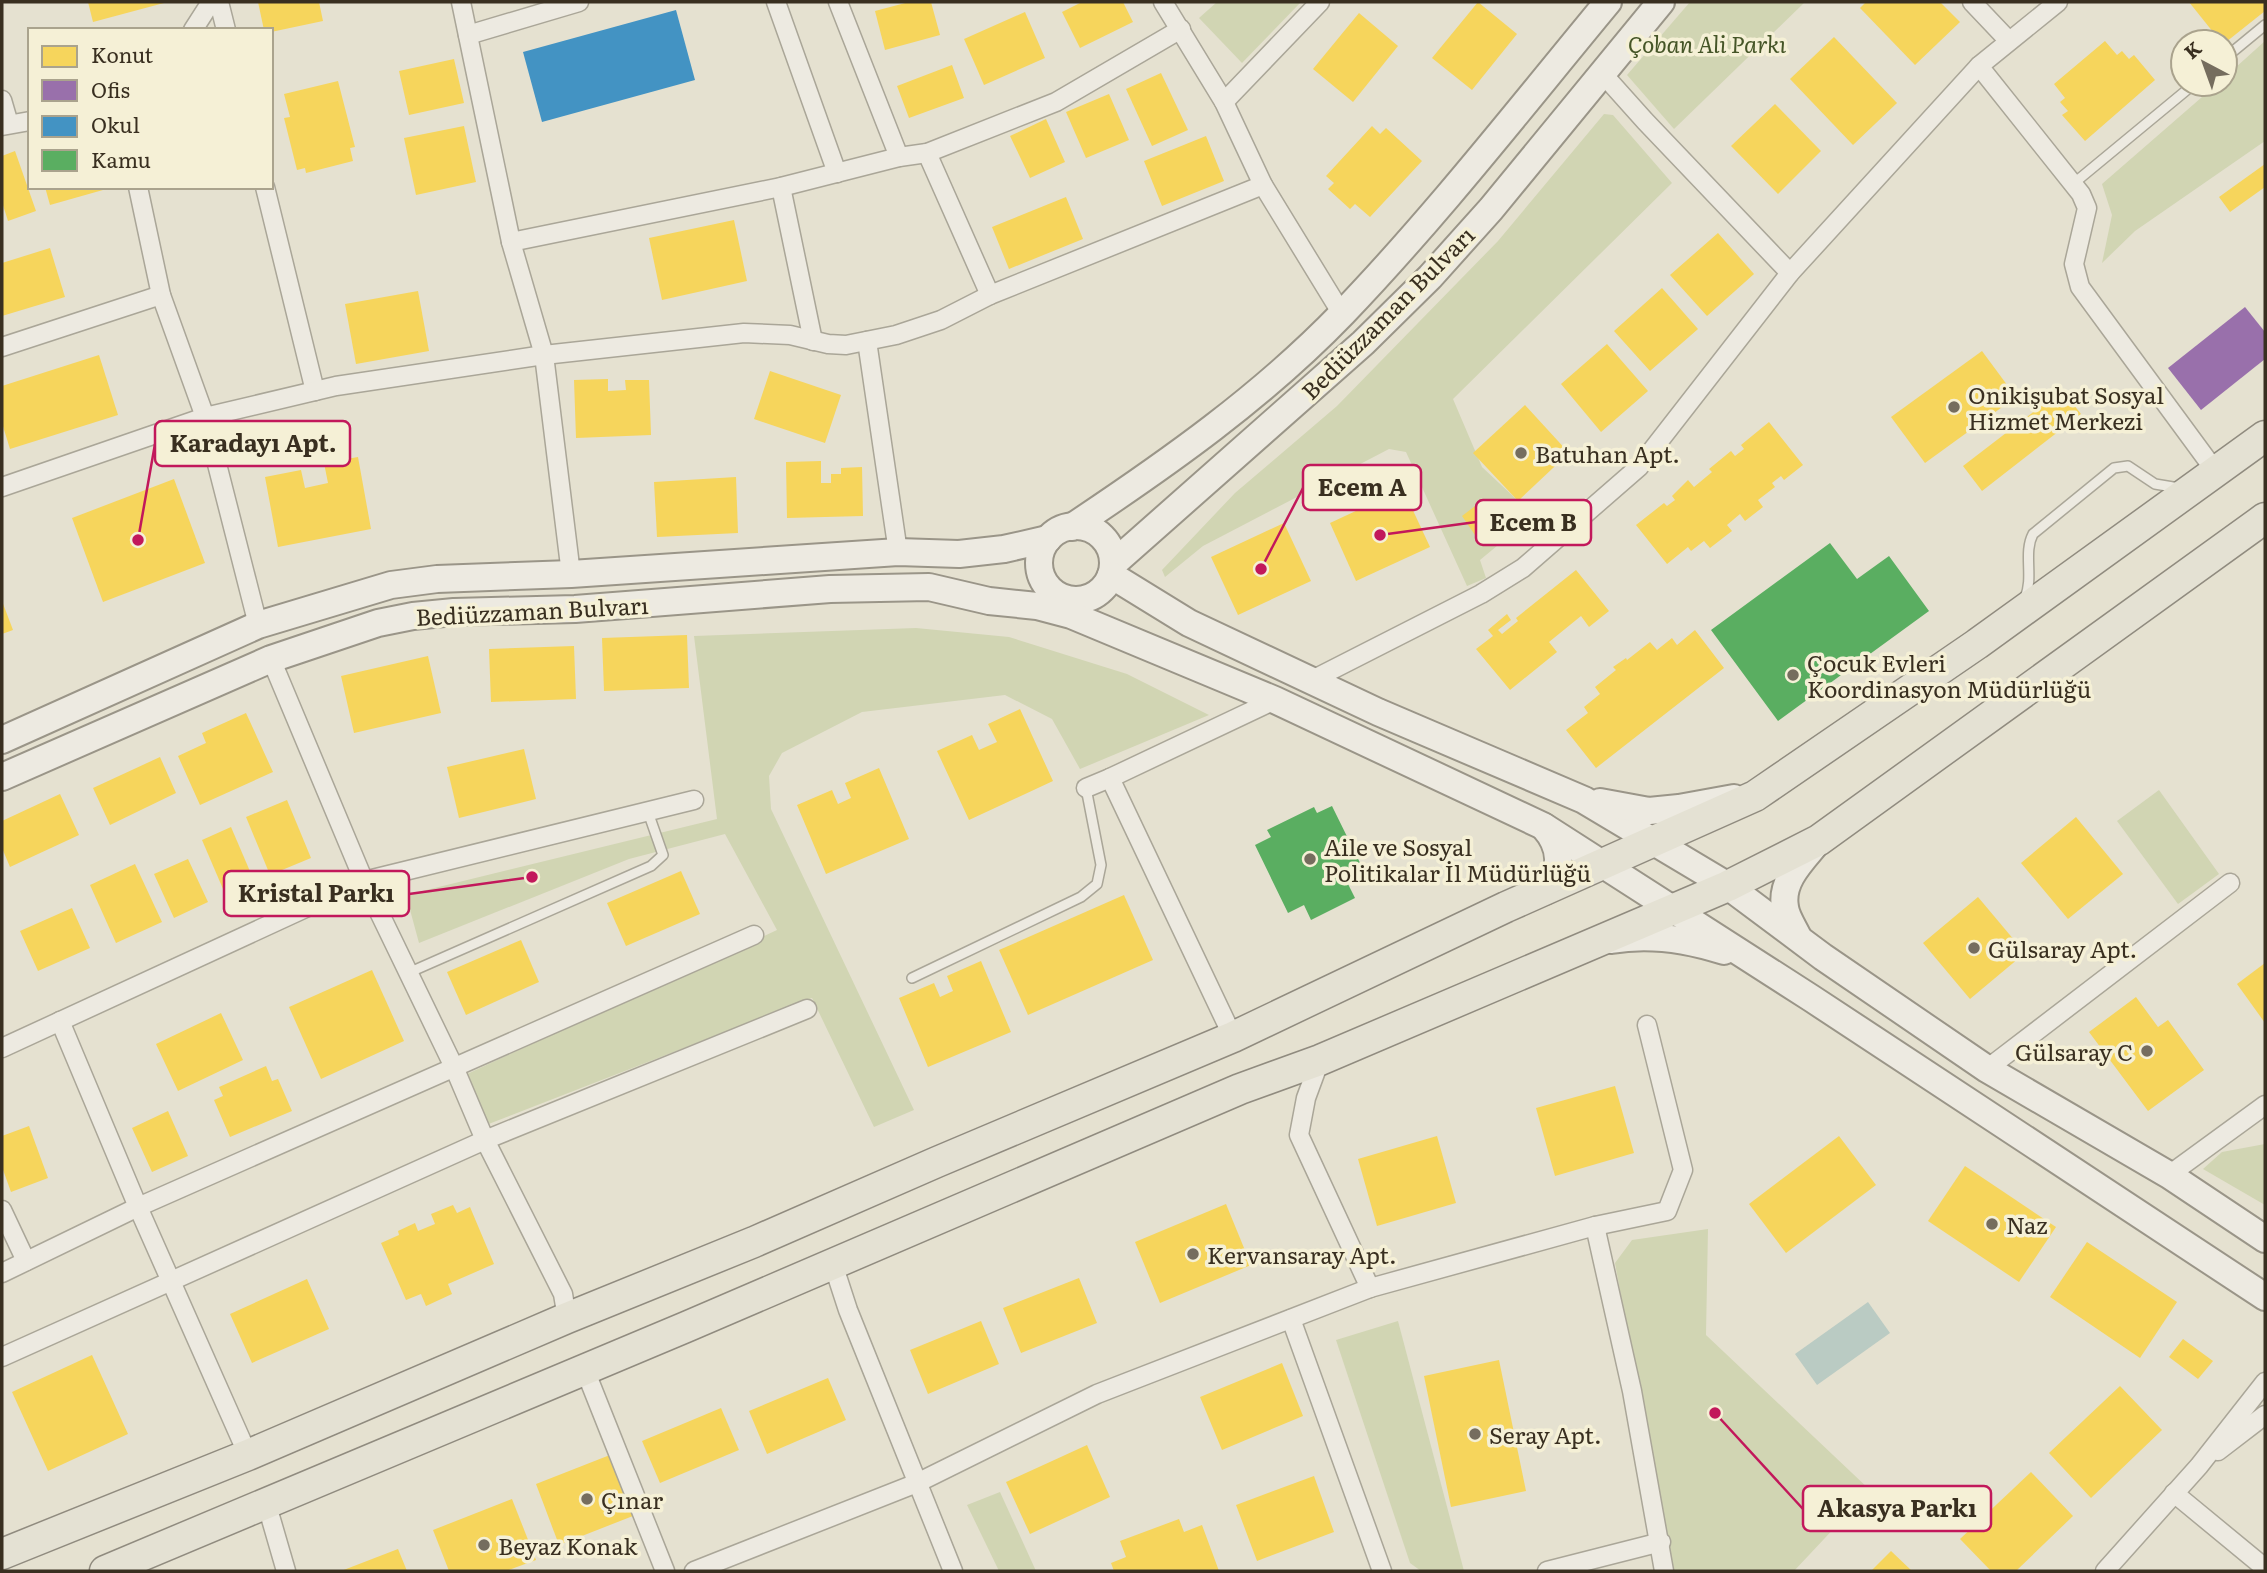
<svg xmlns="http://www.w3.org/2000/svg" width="2267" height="1573" font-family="Literata,serif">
	<rect width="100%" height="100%" fill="#e5e1d0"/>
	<!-- green -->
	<g fill="#d1d5b3">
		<polygon points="1217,2 1301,2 1242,63 1199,18"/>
		<polygon points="1690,2 1805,2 1674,129 1627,75"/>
		<polygon points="2265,41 2265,141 2135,231 2102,263 2112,215 2102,184 2217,84 2225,84 2225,77"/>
		<polygon points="1604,114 1613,115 1672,183 1453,399 1482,467 1546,527 1536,535 1521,526 1480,560 1486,578 1467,586 1406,452 1389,449 1203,546 1165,577 1162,570 1235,493 1337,406 1498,241"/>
		<polygon points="916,628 1009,637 1127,674 1209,715 1080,769 1052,719 1005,695 862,712 782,753 769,776 771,809 914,1110 874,1127 812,998 486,1125 465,1075 777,930 725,834 629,859 419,943 406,895 717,819 694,636"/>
		<polygon points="2159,790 2219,874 2178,904 2117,821"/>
		<polygon points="2265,1144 2265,1205 2203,1169 2222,1152"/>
		<polygon points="1708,1229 1706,1335 1870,1490 1794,1571 1671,1571 1615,1263 1632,1240"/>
		<polygon points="1398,1321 1464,1571 1421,1571 1410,1563 1336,1340"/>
		<polygon points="1000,1492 1036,1571 999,1571 967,1505"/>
	</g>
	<!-- water -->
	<polygon fill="#bacbc3" points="1868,1302 1890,1333 1817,1385 1795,1354"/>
	<!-- homes -->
	<g fill="#f6d55c">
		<polygon points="88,2 164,2 164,3 93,22"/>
		<polygon points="258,2 319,2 323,21 271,32 271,30 264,30"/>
		<polygon points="909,2 931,2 940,35 885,50 875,11"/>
		<polygon points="1082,2 1123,2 1133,22 1080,48 1062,12"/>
		<polygon points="1478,2 1517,34 1472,90 1432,58"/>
		<polygon points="1866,2 1940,2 1960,22 1915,65 1860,8"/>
		<polygon points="2189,2 2265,2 2265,11 2226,42 2221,42"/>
		<polygon points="1025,12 1045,58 984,85 964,39"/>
		<polygon points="1359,13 1398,46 1353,102 1313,69"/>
		<polygon points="1834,37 1897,103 1853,145 1790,79"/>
		<polygon points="2105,41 2117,55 2122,51 2129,59 2134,55 2155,80 2085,141 2062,115 2068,111 2060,102 2065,98 2054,84"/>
		<polygon points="454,59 464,103 409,115 399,71"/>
		<polygon points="952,65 964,98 909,118 897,86"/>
		<polygon points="1161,73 1188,130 1152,146 1126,89"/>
		<polygon points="338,81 355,147 350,148 353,161 306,173 305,168 297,170 284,118 290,117 284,94"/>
		<polygon points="1109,94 1129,140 1086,158 1066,112"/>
		<polygon points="1775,104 1821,151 1778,194 1731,146"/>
		<polygon points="1046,119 1065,162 1030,178 1010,136"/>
		<polygon points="464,126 476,182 416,195 404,138"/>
		<polygon points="1372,126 1380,134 1386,128 1422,161 1370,217 1355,204 1350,209 1328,189 1334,183 1326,176"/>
		<polygon points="1206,136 1224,181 1162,206 1144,161"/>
		<polygon points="15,151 36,211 8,221 2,202 2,156"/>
		<polygon points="2265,164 2265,187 2230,212 2219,197"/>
		<polygon points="45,187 110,187 110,188 50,205"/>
		<polygon points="1066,197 1083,239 1009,269 992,227"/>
		<polygon points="734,220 747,281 662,300 649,238"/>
		<polygon points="1718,233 1754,274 1707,316 1670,275"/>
		<polygon points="50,248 65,297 2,316 2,263"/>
		<polygon points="1662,288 1698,329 1650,371 1614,331"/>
		<polygon points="418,291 429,351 356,364 345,304"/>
		<polygon points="1607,344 1648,391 1601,432 1561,384"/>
		<polygon points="1982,351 2016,397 1925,463 1891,417"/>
		<polygon points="99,355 118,415 10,449 2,423 2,386"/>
		<polygon points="770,371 841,395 825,443 754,419"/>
		<polygon points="608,379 608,391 626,390 625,380 649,380 651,435 576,438 574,380"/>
		<polygon points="2062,390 2081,414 1982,491 1963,466"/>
		<polygon points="1525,405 1569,453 1518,501 1473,453"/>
		<polygon points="1769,422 1803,465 1784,480 1781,476 1772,483 1775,487 1758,500 1763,507 1745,521 1740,514 1727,525 1732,531 1710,548 1704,541 1691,551 1688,547 1667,564 1636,525 1664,503 1667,506 1675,500 1672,496 1688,480 1694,487 1712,472 1709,469 1731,451 1735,456 1744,449 1741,445"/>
		<polygon points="358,457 371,529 278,547 265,477 301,470 305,488 328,483 324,463"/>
		<polygon points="821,461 821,483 831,483 831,474 841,474 841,468 862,467 863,516 787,518 786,462"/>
		<polygon points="736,477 738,533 657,537 654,482"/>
		<polygon points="174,479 205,563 103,602 72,518"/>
		<polygon points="1403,489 1430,547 1356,581 1330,523"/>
		<polygon points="1483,500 1499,522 1477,538 1462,516"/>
		<polygon points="1284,523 1311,581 1238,615 1211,557"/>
		<polygon points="1576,570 1609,611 1589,627 1581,616 1549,642 1557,652 1510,690 1476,649 1493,636 1488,630 1507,614 1511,620 1498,630 1502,634 1518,621 1516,618"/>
		<polygon points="2,601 13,630 2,634"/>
		<polygon points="1695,630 1724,668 1596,768 1566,730 1588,713 1584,707 1600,694 1595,687 1616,670 1613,667 1626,658 1627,660 1650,642 1657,650 1672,638 1677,645"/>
		<polygon points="687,635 689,688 604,691 602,638"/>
		<polygon points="574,646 576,699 491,702 489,649"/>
		<polygon points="428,656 441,713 354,733 341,676"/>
		<polygon points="1020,709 1053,781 969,820 937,751 972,735 979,750 997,742 988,724"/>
		<polygon points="246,713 273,772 200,805 178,756 206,743 202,733"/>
		<polygon points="524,749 536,799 459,818 447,767"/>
		<polygon points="160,757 176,793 110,825 93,788"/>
		<polygon points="879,768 909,839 826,874 797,805 832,790 838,804 851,798 845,783"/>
		<polygon points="60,794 79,835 10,867 2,848 2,821"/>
		<polygon points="287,800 311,858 270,875 246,817"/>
		<polygon points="2076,817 2123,874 2068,919 2021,863"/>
		<polygon points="231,827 255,883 226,896 202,840"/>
		<polygon points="188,859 208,902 174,918 154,874"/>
		<polygon points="135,864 162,922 116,943 90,885"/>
		<polygon points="681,871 700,914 626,946 607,903"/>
		<polygon points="1124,895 1153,960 1028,1015 999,950"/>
		<polygon points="1978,897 2025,953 1970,999 1923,943"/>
		<polygon points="72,908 90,948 38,971 20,931"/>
		<polygon points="521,940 539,982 466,1015 447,972"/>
		<polygon points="981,961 1011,1032 928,1067 899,998 934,983 940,997 953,991 947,976"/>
		<polygon points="2265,963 2265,1023 2237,984"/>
		<polygon points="372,970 404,1041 321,1079 289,1007"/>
		<polygon points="2136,997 2158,1027 2168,1020 2204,1070 2148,1111 2089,1032"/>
		<polygon points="221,1013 243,1060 178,1091 156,1044"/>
		<polygon points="266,1066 272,1081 278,1079 292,1111 230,1137 214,1100 223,1096 219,1087"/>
		<polygon points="1615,1086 1634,1153 1555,1176 1536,1108"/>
		<polygon points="168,1111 188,1156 152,1172 132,1128"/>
		<polygon points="29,1126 48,1178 11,1192 2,1167 2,1136"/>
		<polygon points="1437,1136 1456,1203 1377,1226 1358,1159"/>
		<polygon points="1839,1136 1876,1185 1786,1253 1749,1204"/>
		<polygon points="1965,1166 2056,1227 2019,1282 1928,1221"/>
		<polygon points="1226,1204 1251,1265 1160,1303 1135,1242"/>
		<polygon points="453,1205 457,1213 470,1207 494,1264 448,1284 452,1294 426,1306 421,1294 406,1300 381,1243 399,1235 398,1231 415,1223 418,1231 435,1224 431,1214"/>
		<polygon points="2087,1242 2177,1302 2140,1358 2050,1297"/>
		<polygon points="1079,1278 1097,1323 1021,1353 1003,1308"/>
		<polygon points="307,1279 329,1329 252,1363 230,1314"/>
		<polygon points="981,1321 999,1364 928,1394 910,1350"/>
		<polygon points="2183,1339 2213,1361 2198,1379 2169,1357"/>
		<polygon points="92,1355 128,1434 48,1471 12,1392"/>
		<polygon points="1499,1360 1526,1491 1451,1507 1424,1376"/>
		<polygon points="1282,1363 1303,1416 1222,1450 1200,1397"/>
		<polygon points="828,1378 846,1420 767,1454 749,1411"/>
		<polygon points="2120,1386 2162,1430 2091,1498 2049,1453"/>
		<polygon points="721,1408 739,1450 660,1483 642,1441"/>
		<polygon points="1087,1445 1110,1497 1030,1534 1006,1482"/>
		<polygon points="615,1453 638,1514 559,1545 536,1484"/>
		<polygon points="2031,1472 2073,1516 2016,1571 1991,1571 1960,1539"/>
		<polygon points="1314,1476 1334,1532 1257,1561 1236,1505"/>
		<polygon points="512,1499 536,1560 506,1571 449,1571 433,1530"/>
		<polygon points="1179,1519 1184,1532 1202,1525 1219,1571 1114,1571 1111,1563 1126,1557 1120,1541"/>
		<polygon points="398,1549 407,1571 341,1571"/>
		<polygon points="1891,1551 1912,1571 1871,1571"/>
	</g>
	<!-- offices -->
	<polygon fill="#9970ab" points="2245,307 2265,332 2265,359 2201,410 2168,368"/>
	<!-- schools -->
	<polygon fill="#4393c3" points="676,10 695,80 542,122 523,52"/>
	<!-- public -->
	<g fill="#5aae61">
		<polygon points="1830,543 1857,579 1889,556 1929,611 1778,721 1711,630"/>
		<polygon points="1332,806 1365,873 1347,882 1355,898 1311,920 1304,905 1288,913 1255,845 1271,837 1267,830 1314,807 1317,813"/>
	</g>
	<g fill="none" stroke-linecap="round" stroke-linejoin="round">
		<!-- lane casing -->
		<g stroke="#aaa698" stroke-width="12">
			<g id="lane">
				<polyline points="2225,58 2265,25"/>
				<polyline points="2073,184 2194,84"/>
				<path d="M2025 598C2034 577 2023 553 2033 534L2114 468 2128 466 2155 484 2179 488"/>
				<polyline points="408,973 651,866 663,855 648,812"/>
				<polyline points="912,978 1081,897 1097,884 1101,865 1086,788"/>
			</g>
		</g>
		<!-- street casing -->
		<g stroke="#aaa698" stroke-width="21">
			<g id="street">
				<polyline points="219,2 226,30"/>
				<polyline points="461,2 511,242 544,355 571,574"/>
				<polyline points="776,2 837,173"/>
				<polyline points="838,2 899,157"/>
				<polyline points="1163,2 1224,102 1263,185 1342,314"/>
				<polyline points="1972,2 2009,41"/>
				<polyline points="193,30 211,2"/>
				<polyline points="468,35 579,2"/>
				<polyline points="1979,66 2081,194 2087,208 2074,264 2080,287 2216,472"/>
				<polyline points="1602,73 1645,121 1790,273"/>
				<polyline points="2,100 9,124"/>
				<polyline points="1224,102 1320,2"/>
				<polyline points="2,126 30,121"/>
				<polyline points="927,153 990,295"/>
				<polyline points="138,187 161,295 205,417 258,625"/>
				<polyline points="265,187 315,391"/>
				<polyline points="781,187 813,341"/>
				<polyline points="511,242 781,187 899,157 927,153 1056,102 1181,29"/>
				<polyline points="867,341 898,552"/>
				<polyline points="2,347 161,295"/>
				<polyline points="2,487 205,417 336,386 544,355 744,333 790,335 828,344 846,345 896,335 941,320 990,295 1263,185"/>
				<polyline points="271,659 364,881 454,1067 485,1140 563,1294 567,1318"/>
				<polyline points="1312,680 1481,594 1523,568 1639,467 1790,273 1979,66 2058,2"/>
				<polyline points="1086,788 1110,778"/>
				<polyline points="60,1021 138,1207 248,1455"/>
				<polyline points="1233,1037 1110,778 1275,700"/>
				<polyline points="2,1048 364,881 694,800"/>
				<polyline points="1320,1060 1306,1098 1299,1135 1370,1288"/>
				<polyline points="1987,1069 2230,883"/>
				<polyline points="2169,1175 2265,1105"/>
				<polyline points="2,1210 26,1261"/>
				<polyline points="1595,1226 1632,1391 1664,1571"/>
				<polyline points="833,1264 848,1310 953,1571"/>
				<polyline points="2,1273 138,1207 754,935"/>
				<polyline points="1291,1319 1382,1571"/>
				<polyline points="2,1357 485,1140 807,1009"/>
				<polyline points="585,1370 665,1571"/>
				<polyline points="2218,1451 2265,1415"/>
				<polyline points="2174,1493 2265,1568"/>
				<polyline points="266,1502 286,1571"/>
				<polyline points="694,1571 917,1483 1097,1394 1370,1288 1595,1226 1667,1211 1683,1170 1647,1025"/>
				<polyline points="1547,1571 1661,1542"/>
				<polyline points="2105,1571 2199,1466 2265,1382"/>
			</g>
		</g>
		<!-- secondary casing -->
		<g stroke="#9a9588" stroke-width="30">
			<g id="secondary">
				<circle cx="1076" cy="563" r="37"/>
				<path d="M1072 527C1168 463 1262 397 1343 313 1437 215 1521 107 1608 2"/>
				<polyline points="1113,564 1363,343 1430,277 1491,209 1661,2"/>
				<polyline points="1111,575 1189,623 1378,712 1584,800 1728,886 1823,957 1987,1069 2169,1175 2265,1239"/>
				<polyline points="2,740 258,625 391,585 437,579 571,574 898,552 959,554 1004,549 1048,539"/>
				<polyline points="2,777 271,659 378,623 413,616 454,612 575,609 830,589 929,587 989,601 1037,606 1071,615 1275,700 1543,826 1811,998 2265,1297"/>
				<polyline points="1600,802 1649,811 1679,808 1734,798"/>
				<path d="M1544 827C1562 847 1563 871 1545 891"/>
				<path d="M1798 937C1794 928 1786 917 1785 907 1780 880 1804 859 1819 840"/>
				<path d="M1611 940C1650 933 1687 939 1724 951"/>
			</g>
		</g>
		<!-- primary casing -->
		<g stroke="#908b7f" stroke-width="33">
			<g id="primary">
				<polyline points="2,1554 248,1455 567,1318 754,1242 937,1162 1233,1037 1506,907 1755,796 1977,644 2265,436"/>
				<polyline points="105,1571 686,1327 1240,1089 1320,1060 1728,886 1819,840 2265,518"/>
			</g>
		</g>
		<!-- lane -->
		<use href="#lane" stroke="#edeae1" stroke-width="9"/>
		<!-- street -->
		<use href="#street" stroke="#edeae1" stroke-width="18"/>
		<!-- secondary -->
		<use href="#secondary" stroke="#edeae1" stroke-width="26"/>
		<!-- primary -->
		<use href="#primary" stroke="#e4e1d3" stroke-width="30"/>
	</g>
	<!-- markers -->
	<g fill="#756d5e" stroke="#f5f0d6" stroke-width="2.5">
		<circle cx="1954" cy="407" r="7"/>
		<circle cx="1521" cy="453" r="7"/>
		<circle cx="1793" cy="675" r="7"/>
		<circle cx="1310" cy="859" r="7"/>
		<circle cx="1974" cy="948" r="7"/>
		<circle cx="2147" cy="1051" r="7"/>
		<circle cx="1992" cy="1224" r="7"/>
		<circle cx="1193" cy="1254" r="7"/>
		<circle cx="1475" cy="1434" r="7"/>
		<circle cx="587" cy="1499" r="7"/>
		<circle cx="484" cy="1545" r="7"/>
	</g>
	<g text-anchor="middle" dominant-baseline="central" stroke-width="7" stroke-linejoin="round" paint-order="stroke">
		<!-- park labels -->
		<g font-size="23" font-style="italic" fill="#455527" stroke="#f5f0d6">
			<text x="1707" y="43">Çoban Ali Parkı</text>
		</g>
		<!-- street labels -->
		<g font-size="23" fill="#392f20" stroke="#f5f0d6">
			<text transform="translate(1387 312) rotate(-45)">Bediüzzaman Bulvarı</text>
			<text transform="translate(532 610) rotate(-3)">Bediüzzaman Bulvarı</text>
		</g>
		<!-- poi labels -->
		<g font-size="23" fill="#392f20" stroke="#f5f0d6" text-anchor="start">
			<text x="1968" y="394">Onikişubat Sosyal<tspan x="1968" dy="26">Hizmet Merkezi</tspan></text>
			<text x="1535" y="453">Batuhan Apt.</text>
			<text x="1807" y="662">Çocuk Evleri<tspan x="1807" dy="26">Koordinasyon Müdürlüğü</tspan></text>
			<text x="1324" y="846">Aile ve Sosyal<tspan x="1324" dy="26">Politikalar İl Müdürlüğü</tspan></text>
			<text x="1988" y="948">Gülsaray Apt.</text>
			<text x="2133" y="1051" text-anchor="end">Gülsaray C</text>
			<text x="2006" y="1224">Naz</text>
			<text x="1207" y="1254">Kervansaray Apt.</text>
			<text x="1489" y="1434">Seray Apt.</text>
			<text x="601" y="1499">Çınar</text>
			<text x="498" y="1545">Beyaz Konak</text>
		</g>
	</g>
	<!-- callouts -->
	<path fill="none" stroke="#c2185b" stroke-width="2.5" d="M138 540L155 444M1261 569L1303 488M1380 535L1476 522M532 877L409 894M1715 1413L1803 1509"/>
	<g fill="#c2185b" stroke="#f5f0d6" stroke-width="2.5">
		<circle cx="138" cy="540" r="7"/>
		<circle cx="1261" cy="569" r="7"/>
		<circle cx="1380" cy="535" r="7"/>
		<circle cx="532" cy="877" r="7"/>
		<circle cx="1715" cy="1413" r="7"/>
	</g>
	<g fill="#f5f0d6" stroke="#c2185b" stroke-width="2.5">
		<rect x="155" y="421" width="195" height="45" rx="7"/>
		<rect x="1303" y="465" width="118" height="45" rx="7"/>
		<rect x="1476" y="500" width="115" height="45" rx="7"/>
		<rect x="224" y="871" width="185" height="45" rx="7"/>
		<rect x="1803" y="1486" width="188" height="45" rx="7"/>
	</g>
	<g font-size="24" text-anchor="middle" font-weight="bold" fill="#392f20">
		<text x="253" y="452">Karadayı Apt.</text>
		<text x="1362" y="496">Ecem A</text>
		<text x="1533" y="531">Ecem B</text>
		<text x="316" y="902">Kristal Parkı</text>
		<text x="1897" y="1517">Akasya Parkı</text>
	</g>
	<!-- border -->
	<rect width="2267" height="1573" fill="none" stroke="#392f20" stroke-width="7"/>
	<!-- legend -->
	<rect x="28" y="28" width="245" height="161" fill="#f5f0d6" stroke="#aaa38d" stroke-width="2"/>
	<rect x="42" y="46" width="35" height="21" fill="#f6d55c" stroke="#aaa38d" stroke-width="2"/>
	<text x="91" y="63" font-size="21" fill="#392f20">Konut</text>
	<rect x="42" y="80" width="35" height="21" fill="#9970ab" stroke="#aaa38d" stroke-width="2"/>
	<text x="91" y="98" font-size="21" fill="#392f20">Ofis</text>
	<rect x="42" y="116" width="35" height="21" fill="#4393c3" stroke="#aaa38d" stroke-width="2"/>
	<text x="91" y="133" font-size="21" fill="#392f20">Okul</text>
	<rect x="42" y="150" width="35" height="21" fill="#5aae61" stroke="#aaa38d" stroke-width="2"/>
	<text x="91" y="168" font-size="21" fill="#392f20">Kamu</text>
	<!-- north arrow -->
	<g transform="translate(2204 63) rotate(319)"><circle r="33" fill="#f5f0d6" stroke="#aaa38d" stroke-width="2"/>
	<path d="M0-5L12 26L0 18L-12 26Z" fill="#756d5e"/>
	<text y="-10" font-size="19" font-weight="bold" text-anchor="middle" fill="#392f20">K</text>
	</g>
</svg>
